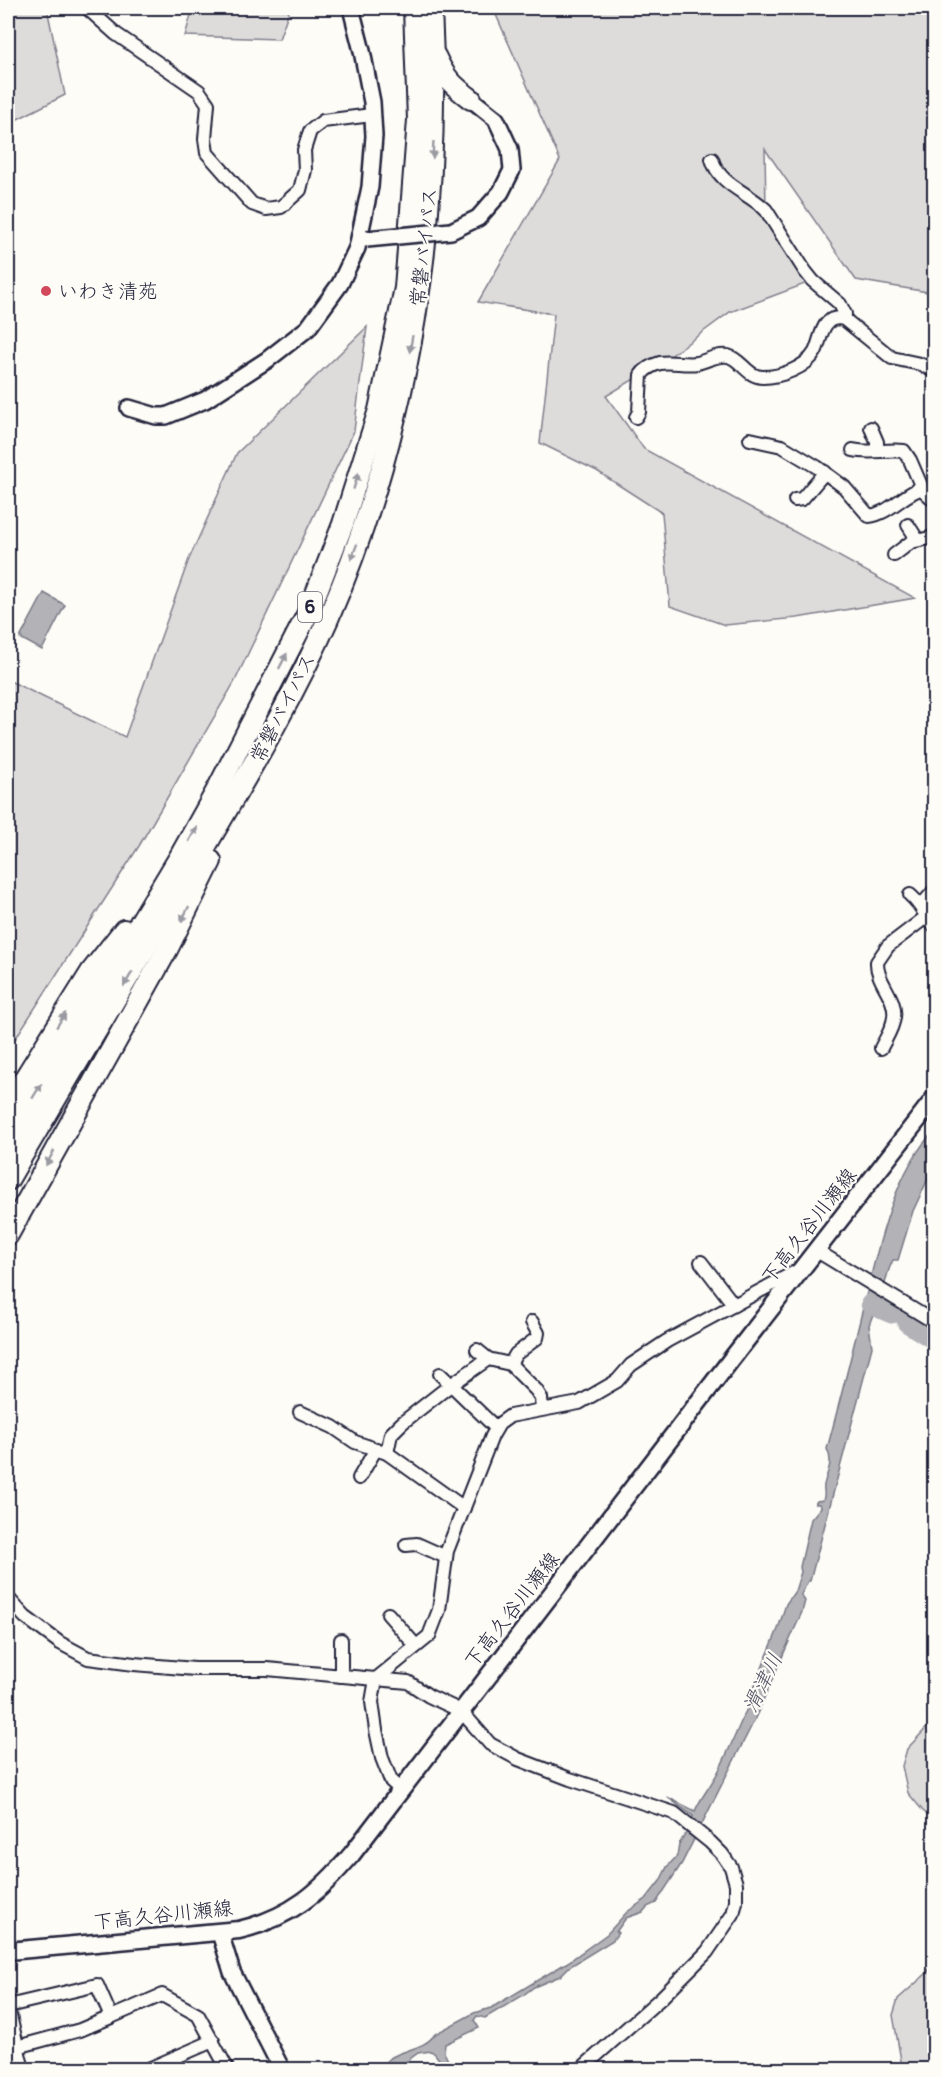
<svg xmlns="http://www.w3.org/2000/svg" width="942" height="2077" font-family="Pangolin,'Klee One',sans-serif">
	<rect width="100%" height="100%" fill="#fdfcf7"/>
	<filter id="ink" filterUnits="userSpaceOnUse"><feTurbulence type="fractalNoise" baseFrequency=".0167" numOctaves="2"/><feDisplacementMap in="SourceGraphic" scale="12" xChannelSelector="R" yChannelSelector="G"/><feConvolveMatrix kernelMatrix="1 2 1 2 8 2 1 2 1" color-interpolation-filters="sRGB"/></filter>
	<g filter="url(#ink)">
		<!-- green -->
		<g fill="#dddcdb" stroke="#807f8b" stroke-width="1.5">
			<polygon points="8,8 47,8 65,95 8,124"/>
			<polygon points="193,8 290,8 279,39 185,36"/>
			<polygon points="493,8 934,8 934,293 856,280 765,149 766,210 813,281 730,312 661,363 606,396 644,449 915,598 797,618 725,625 670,606 662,513 597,471 540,443 554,314 478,302 560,160"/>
			<polygon points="367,327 354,431 234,683 139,846 8,1050 8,680 125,737 189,559 237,453"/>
			<polygon points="933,1721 934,1721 934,1820 923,1811 908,1793 902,1766 907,1749"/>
			<polygon points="934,1961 934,2069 901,2069 902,2066 893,2015 898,1999 927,1973"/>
		</g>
		<!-- water -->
		<g fill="#b2b2b7" stroke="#787885" stroke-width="1.5">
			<polygon points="44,593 65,605 42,650 20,638"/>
			<path d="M934 1131V1166L913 1211 898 1260H893C887 1272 881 1293 885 1306L880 1313 872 1317 869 1325 872 1347 810 1581H808L801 1595 805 1601 802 1612 754 1721 682 1863 656 1903 647 1907 643 1912 626 1918 616 1932 618 1933 613 1940 569 1967 560 1976 534 1987 522 1996 485 2018 477 2016 474 2020 479 2028 445 2044 444 2052 452 2069H446L435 2054 431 2051 418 2053 396 2069 380 2070C389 2048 423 2053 435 2034L474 2013 491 2008 568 1962 607 1934 627 1912 646 1899 660 1881 667 1867 677 1856 679 1844 685 1835 693 1816 667 1797 695 1811C702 1795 714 1782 721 1766 733 1742 743 1716 754 1693L753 1690 778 1629 786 1604 795 1591 801 1572 800 1567 811 1519 821 1507 819 1504H815L817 1501 823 1500C826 1493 823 1491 824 1485 827 1471 834 1463 827 1449 839 1405 850 1361 861 1316 876 1257 891 1176 934 1131Z"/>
		</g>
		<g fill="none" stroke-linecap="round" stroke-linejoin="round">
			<!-- stream -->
			<polyline stroke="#787885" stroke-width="4" points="452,2063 455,2070"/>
			<!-- river -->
			<g stroke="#b2b2b7" stroke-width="21">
				<polyline points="871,1304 892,1313"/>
				<polyline points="907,1322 934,1339"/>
			</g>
			<!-- minor casing -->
			<g stroke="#22223b" stroke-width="16">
				<g id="minor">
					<polyline points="87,8 116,34 199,91 208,104 205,139 207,153 252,204 266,209 281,207 300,190 305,170 304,150 310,131 323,121 372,115"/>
					<path d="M712 159C719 185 748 192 766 210L805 271 813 281 840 304 845 314 844 319"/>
					<path d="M636 417 639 412 641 375C645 369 653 365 660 363 672 361 685 365 697 363 707 361 717 354 728 356 741 359 747 377 763 377 780 377 806 368 815 352 822 338 821 314 844 319L892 358 920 364 934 371"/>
					<polyline points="871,428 877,442 877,450"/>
					<path d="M750 439 782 446 817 467 844 487 869 516C889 514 903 494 922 488"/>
					<path d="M853 450C870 454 887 449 904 451L910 460 923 490 934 500"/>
					<polyline points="795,500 802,499 825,472"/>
					<polyline points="908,525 917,539"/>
					<polyline points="894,555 911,542 930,538 934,535"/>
					<path d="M910 895C921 904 925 916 934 926"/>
					<polyline points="921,906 934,891"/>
					<path d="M881 1048C886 1038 893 1028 894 1017 897 997 876 982 877 962L888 946 926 917"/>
					<polyline points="817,1251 934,1322"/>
					<polyline points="701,1262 734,1305"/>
					<polyline points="477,1350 488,1359"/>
					<polyline points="510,1364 516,1354 537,1338 538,1333 532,1322"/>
					<polyline points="440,1374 496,1428"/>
					<polyline points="300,1412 333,1427 355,1442 387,1453 464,1508"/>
					<polyline points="387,1453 391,1434 402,1423 448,1387 488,1359 510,1364 536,1390 541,1398 542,1409"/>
					<polyline points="359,1478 376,1449"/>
					<polyline points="406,1545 417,1544 446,1557"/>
					<polyline points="8,1598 25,1617 60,1643 88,1658 134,1664 195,1669 267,1669 408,1682 429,1696 461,1711 490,1744 518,1759 570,1779 674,1813 710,1842 722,1854 731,1867 736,1884 736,1902 733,1914 707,1952 661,1998 580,2070"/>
					<polyline points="388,1614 416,1646"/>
					<polyline points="341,1640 341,1676"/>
					<polyline points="401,1790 391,1781 382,1758 376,1730 372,1702 376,1679 429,1636 439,1610 447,1551 492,1436 499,1424 510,1416 579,1403 617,1381 631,1365 667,1341 797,1271"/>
					<polyline points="8,2006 97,1985 111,2017 162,1995 198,2015 228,2070"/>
					<polyline points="8,2008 23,2070"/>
					<polyline points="17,2047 80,2030 111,2017"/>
					<polyline points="146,2070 213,2041"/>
				</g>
			</g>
			<!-- tertiary casing -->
			<g stroke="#22223b" stroke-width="20">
				<g id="tertiary">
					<polyline points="451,231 478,218 501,192 512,170 510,149 496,119 471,99"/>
					<polyline points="129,408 156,416 166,416 205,400 267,360 308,328 340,284 357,248 370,187 374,136 372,102 362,51 351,8"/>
					<polyline points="220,1933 232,1972 282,2070"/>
				</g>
			</g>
			<!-- secondary casing -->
			<g stroke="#22223b" stroke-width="21">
				<path id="secondary" d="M8 1951 239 1930C290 1918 319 1893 352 1854L730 1361 934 1099"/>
			</g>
			<!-- trunk casing -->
			<g stroke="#22223b" stroke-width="24">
				<g id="trunk">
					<path d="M435 56C445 78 452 85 471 99"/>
					<polyline points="8,1105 91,972 124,930"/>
					<polyline points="8,1141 179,858 218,788 310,609 343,524 379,410 405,288 418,120 414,8"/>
					<path d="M8 1180C74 1066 144 953 210 839 252 767 294 696 328 619 411 427 442 216 431 8"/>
					<polyline points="8,1235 167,950 211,861"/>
				</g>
			</g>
			<!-- minor -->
			<use href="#minor" stroke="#fdfcf7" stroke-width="12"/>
			<!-- tertiary -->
			<use href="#tertiary" stroke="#fdfcf7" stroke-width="15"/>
			<!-- secondary -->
			<use href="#secondary" stroke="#fdfcf7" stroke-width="16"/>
			<!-- trunk -->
			<use href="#trunk" stroke="#fdfcf7" stroke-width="20"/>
			<!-- tertiary-bridge casing -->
			<g stroke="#22223b" stroke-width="20" stroke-linecap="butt">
				<polyline id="tertiary-bridge" points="367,239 451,231"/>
			</g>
			<!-- tertiary-bridge -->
			<use href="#tertiary-bridge" stroke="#fdfcf7" stroke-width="15"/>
		</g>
		<!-- one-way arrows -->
		<defs><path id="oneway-solid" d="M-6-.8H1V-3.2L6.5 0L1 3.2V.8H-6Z" transform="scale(1.5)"/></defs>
		<g fill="#9a9aa2">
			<use href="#oneway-solid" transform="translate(433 150) rotate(93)"/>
			<use href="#oneway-solid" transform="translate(411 344) rotate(100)"/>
			<use href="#oneway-solid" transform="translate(356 481) rotate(-73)"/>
			<use href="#oneway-solid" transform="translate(354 552) rotate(111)"/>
			<use href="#oneway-solid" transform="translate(283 661) rotate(-63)"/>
			<use href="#oneway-solid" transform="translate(193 834) rotate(-61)"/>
			<use href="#oneway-solid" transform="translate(185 914) rotate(117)"/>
			<use href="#oneway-solid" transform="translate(128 979) rotate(121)"/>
			<use href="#oneway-solid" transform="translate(61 1020) rotate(-58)"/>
			<use href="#oneway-solid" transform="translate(37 1091) rotate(-58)"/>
			<use href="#oneway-solid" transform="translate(50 1158) rotate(119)"/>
		</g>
	</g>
	<!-- markers -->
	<circle fill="#d1495b" stroke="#fdfcf7" stroke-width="2" cx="46" cy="291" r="6"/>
	<g text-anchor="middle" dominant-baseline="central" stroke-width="4.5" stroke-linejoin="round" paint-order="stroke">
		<!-- shield labels -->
		<rect fill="#fdfcf7" stroke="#646373" stroke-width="1.5" x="298" y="592" width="24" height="30" rx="4.5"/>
		<g font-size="18" font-weight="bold" fill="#22223b">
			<text x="310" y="607">6</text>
		</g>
		<!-- street labels -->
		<g font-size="20" fill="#22223b" stroke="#fdfcf7">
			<text transform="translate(424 247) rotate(-84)">常磐バイパス</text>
			<text transform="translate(283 708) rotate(-63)">常磐バイパス</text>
			<text transform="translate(809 1226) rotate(-52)">下高久谷川瀬線</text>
			<text transform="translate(512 1610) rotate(-52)">下高久谷川瀬線</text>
			<text transform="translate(163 1915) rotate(-6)">下高久谷川瀬線</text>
		</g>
		<!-- poi labels -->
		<g font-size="20" fill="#22223b" stroke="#fdfcf7" text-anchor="start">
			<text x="58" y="291">いわき清苑</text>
		</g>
		<!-- water labels -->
		<g font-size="21" font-style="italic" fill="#545466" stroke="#fdfcf7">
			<text transform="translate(763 1683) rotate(-64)">滑津川</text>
		</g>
	</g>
	<!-- margin -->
	<rect width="942" height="2077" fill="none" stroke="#fdfcf7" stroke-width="30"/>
	<rect x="15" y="15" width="912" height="2047" fill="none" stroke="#22223b" stroke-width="2" filter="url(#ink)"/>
</svg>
